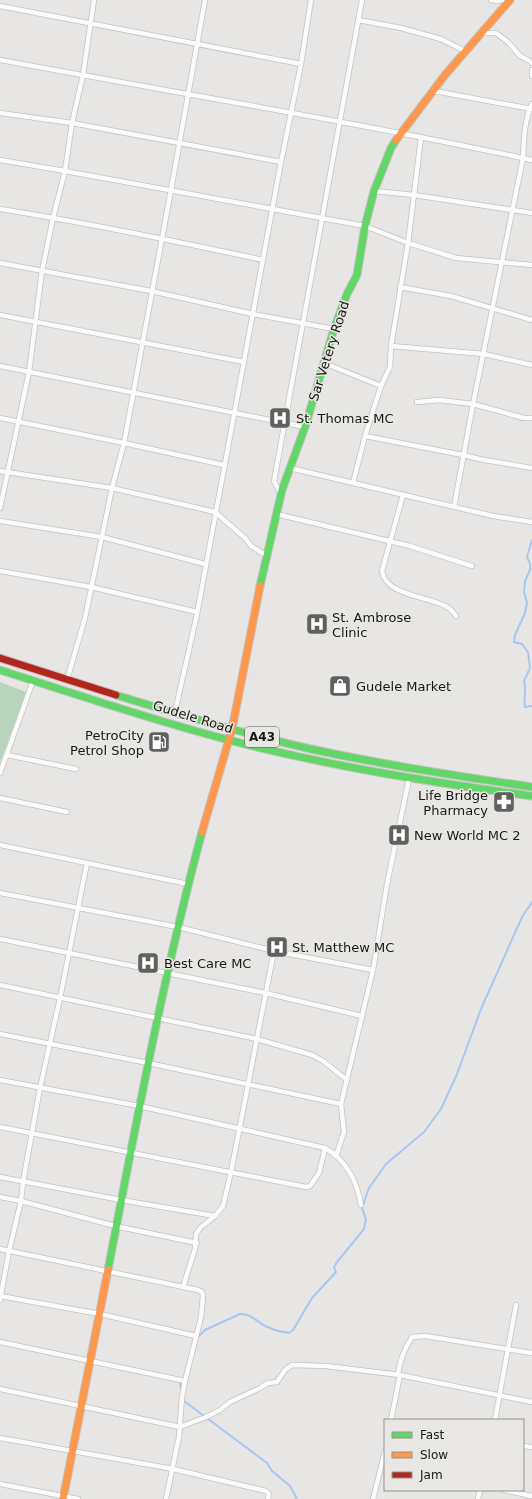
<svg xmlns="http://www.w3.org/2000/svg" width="532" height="1499" font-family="'DejaVu Sans',sans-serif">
	<rect width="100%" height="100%" fill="#e7e6e4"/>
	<!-- green -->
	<polygon fill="#b9d4bc" points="0,682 26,692 0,763"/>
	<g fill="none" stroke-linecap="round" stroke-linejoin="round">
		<!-- stream -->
		<g stroke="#a7c7f1" stroke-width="2">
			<path d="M532 540 527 557 530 564V570L525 581 524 592 527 603 525 613 515 635 514 642 522 644 528 652 530 668 524 681C527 692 523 696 525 707L532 706"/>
			<path d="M197 1338 205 1330 240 1314C252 1313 259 1325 270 1328 276 1331 283 1332 289 1333L293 1330 312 1298 336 1272 334 1267 337 1262 364 1229 366 1219 362 1208 369 1188 386 1164 424 1132 441 1109 457 1074 481 1009 522 917 532 902"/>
			<polyline points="181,1382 180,1383 182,1391"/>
			<polyline points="184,1401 267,1463 272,1471 290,1486 297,1499"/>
		</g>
		<!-- street casing -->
		<g stroke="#c4c3c1" stroke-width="6">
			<g id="street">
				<polyline points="491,0 498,1 502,0"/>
				<polyline points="0,6 301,64"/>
				<polyline points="358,20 401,28 441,39 465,51"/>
				<polyline points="480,33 496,33 508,42 520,56 530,61 532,63"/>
				<path d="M0 60C177 93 355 122 532 160"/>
				<polyline points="532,70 532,76"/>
				<polyline points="434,91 532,109"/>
				<polyline points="0,113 72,123 281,162"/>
				<polyline points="0,160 65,171 365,226 408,243 456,258 532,265"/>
				<polyline points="374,191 414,195 421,137"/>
				<path d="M0 209C88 223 175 241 263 260"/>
				<polyline points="0,263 151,291 253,314 334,329"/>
				<polyline points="400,287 451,296 532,320"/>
				<polyline points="0,315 244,362"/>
				<polyline points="391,346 484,354 532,365"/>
				<polyline points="324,363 381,386"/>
				<polyline points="0,366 305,427"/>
				<polyline points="417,402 439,400 473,404 524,418 532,418"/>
				<polyline points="0,418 124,443 224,465"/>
				<polyline points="365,436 463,455 484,460 532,468"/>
				<polyline points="290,468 493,516 532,522"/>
				<polyline points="0,471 112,488 215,512 246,539 251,546 267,556"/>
				<polyline points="353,483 365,436 381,386 390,367 391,346 408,243 414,195 532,213"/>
				<polyline points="281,494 274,481 362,0"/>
				<path d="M403 495 382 571C386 596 428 596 447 607 451 609 453 612 456 616"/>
				<path d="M454 507 473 404 523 158C524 140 524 120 532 104"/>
				<polyline points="0,508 29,372 42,271 53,218 65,171 72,123 83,75 94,0"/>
				<polyline points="276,514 410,546 472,566"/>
				<polyline points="0,521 102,537 205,564"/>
				<polyline points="0,571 91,587 197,612"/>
				<polyline points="67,680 85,618 112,488 124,443 171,190 205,0"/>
				<polyline points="175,712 197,614 281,162 301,64 311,0"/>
				<polyline points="7,755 76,769"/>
				<polyline points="0,773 33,681"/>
				<polyline points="0,798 67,812"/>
				<polyline points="0,845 188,884"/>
				<polyline points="0,893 178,927 274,951 373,970"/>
				<polyline points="0,939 265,993 362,1016"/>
				<polyline points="0,985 257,1039 312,1055 323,1061 347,1080"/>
				<polyline points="0,1034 148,1063 341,1104"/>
				<path d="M0 1080 139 1106 325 1148C346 1160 357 1181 361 1205"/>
				<polyline points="0,1127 306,1187 310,1186 319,1173 325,1148"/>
				<polyline points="336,1156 344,1132 341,1104 373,970 387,884 409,779"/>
				<polyline points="0,1177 121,1200 215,1216"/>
				<polyline points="0,1197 21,1201 115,1226 197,1243"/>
				<polyline points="0,1249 198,1290 202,1292 203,1296 201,1317 185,1381 182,1397 179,1437 166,1499"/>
				<polyline points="183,1287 195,1249 196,1234 201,1227 215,1216 223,1206 231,1172 274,951"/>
				<polyline points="0,1296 100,1314 196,1336"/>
				<polyline points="0,1300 9,1251 21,1201 23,1182 40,1088 60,998 87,863"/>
				<polyline points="0,1342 185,1381"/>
				<path d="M398 1374C400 1360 404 1349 412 1337L425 1336 532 1353"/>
				<polyline points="0,1389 180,1427 206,1417 220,1410 230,1402 260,1388 268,1383 277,1382 285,1370 292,1365 326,1366 400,1375 532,1402"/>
				<polyline points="391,1420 400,1375"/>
				<polyline points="495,1420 516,1305"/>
				<polyline points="0,1438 173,1469 266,1491 269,1494 268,1499"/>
				<polyline points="523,1446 532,1447"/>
				<polyline points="0,1484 78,1499"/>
				<polyline points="504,1490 532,1496"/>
				<polyline points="373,1499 385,1451"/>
				<polyline points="478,1499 480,1490"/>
			</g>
		</g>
		<!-- fast casing -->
		<g stroke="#c4c3c1" stroke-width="9">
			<g id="fast">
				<polyline points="260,586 282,490 305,427 334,329 347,294 357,275 365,226 374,191 391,148 396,140"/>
				<path d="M0 670C76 694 151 720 229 740 328 766 430 782 532 796"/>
				<path d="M116 695C180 715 245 734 311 749 384 765 458 776 532 787"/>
				<path d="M108 1270C136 1124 163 977 202 832"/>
			</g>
		</g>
		<!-- slow casing -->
		<g stroke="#c4c3c1" stroke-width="9">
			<g id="slow">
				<polyline points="396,140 445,75 510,0"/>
				<polyline points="202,832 232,729 260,586"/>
				<polyline points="63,1499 108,1270"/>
			</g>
		</g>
		<!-- jam casing -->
		<g stroke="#c4c3c1" stroke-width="9">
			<polyline id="jam" points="0,658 116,695"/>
		</g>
		<!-- street -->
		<use href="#street" stroke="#fbfbfb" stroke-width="4.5"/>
		<!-- fast -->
		<use href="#fast" stroke="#63d668" stroke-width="7"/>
		<!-- slow -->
		<use href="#slow" stroke="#ff974d" stroke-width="7"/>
		<!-- jam -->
		<use href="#jam" stroke="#b3261e" stroke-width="7"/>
	</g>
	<!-- icons -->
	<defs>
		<g id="hospital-square" transform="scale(1.15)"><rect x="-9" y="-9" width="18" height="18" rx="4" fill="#60605e" stroke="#e8e7e3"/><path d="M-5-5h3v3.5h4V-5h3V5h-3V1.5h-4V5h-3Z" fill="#fff"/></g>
		<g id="shop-square" transform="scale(1.15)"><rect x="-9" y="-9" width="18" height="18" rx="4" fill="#60605e" stroke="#e8e7e3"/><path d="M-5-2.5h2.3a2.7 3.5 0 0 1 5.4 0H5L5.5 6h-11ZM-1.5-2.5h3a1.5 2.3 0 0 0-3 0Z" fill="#fff"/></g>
		<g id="fuel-square" transform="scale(1.15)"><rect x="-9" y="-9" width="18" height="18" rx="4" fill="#60605e" stroke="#e8e7e3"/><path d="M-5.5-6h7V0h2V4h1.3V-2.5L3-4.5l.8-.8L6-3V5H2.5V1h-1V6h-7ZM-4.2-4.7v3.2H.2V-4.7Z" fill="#fff"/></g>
		<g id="pharmacy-square" transform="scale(1.15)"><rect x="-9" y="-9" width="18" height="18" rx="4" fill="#60605e" stroke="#e8e7e3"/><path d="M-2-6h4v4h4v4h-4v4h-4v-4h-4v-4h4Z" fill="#fff"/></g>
	</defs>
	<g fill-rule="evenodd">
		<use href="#hospital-square" x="280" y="418"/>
		<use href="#hospital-square" x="317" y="624"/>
		<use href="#shop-square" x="340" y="686"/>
		<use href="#fuel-square" x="159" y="742"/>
		<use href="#pharmacy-square" x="504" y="802"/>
		<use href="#hospital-square" x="399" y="835"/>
		<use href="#hospital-square" x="277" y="947"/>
		<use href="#hospital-square" x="148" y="963"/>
	</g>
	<g text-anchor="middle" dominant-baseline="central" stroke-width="3" stroke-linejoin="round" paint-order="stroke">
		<!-- shield labels -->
		<rect fill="#e8e7e3" stroke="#565654" stroke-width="1" x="245" y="727" width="34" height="20" rx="3"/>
		<g font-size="12" font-weight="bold" fill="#181816">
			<text x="262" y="737">A43</text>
		</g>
		<!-- street labels -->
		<g font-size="13" fill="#181816" stroke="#e8e7e3">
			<text transform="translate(329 351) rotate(-72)">Sar Vetery Road</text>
			<text transform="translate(193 717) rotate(17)">Gudele Road</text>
		</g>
		<!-- poi labels -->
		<g font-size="13" fill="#181816" stroke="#e8e7e3" text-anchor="start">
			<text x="296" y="418">St. Thomas MC</text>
			<text x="332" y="617">St. Ambrose<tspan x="332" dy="15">Clinic</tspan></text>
			<text x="356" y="686">Gudele Market</text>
			<text x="144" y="735" text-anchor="end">PetroCity<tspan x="144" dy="15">Petrol Shop</tspan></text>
			<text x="488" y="795" text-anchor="end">Life Bridge<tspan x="488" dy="15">Pharmacy</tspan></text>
			<text x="414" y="835">New World MC 2</text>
			<text x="292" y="947">St. Matthew MC</text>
			<text x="164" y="963">Best Care MC</text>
		</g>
	</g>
	<!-- legend -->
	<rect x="384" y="1419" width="140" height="72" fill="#e8e7e3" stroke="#959491"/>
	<rect x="392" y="1432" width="20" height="6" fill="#63d668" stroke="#959491"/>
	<text x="420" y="1439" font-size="12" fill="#181816">Fast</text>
	<rect x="392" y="1452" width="20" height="6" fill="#ff974d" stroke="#959491"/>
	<text x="420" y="1459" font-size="12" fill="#181816">Slow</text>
	<rect x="392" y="1472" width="20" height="6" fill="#b3261e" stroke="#959491"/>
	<text x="420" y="1479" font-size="12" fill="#181816">Jam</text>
</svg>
